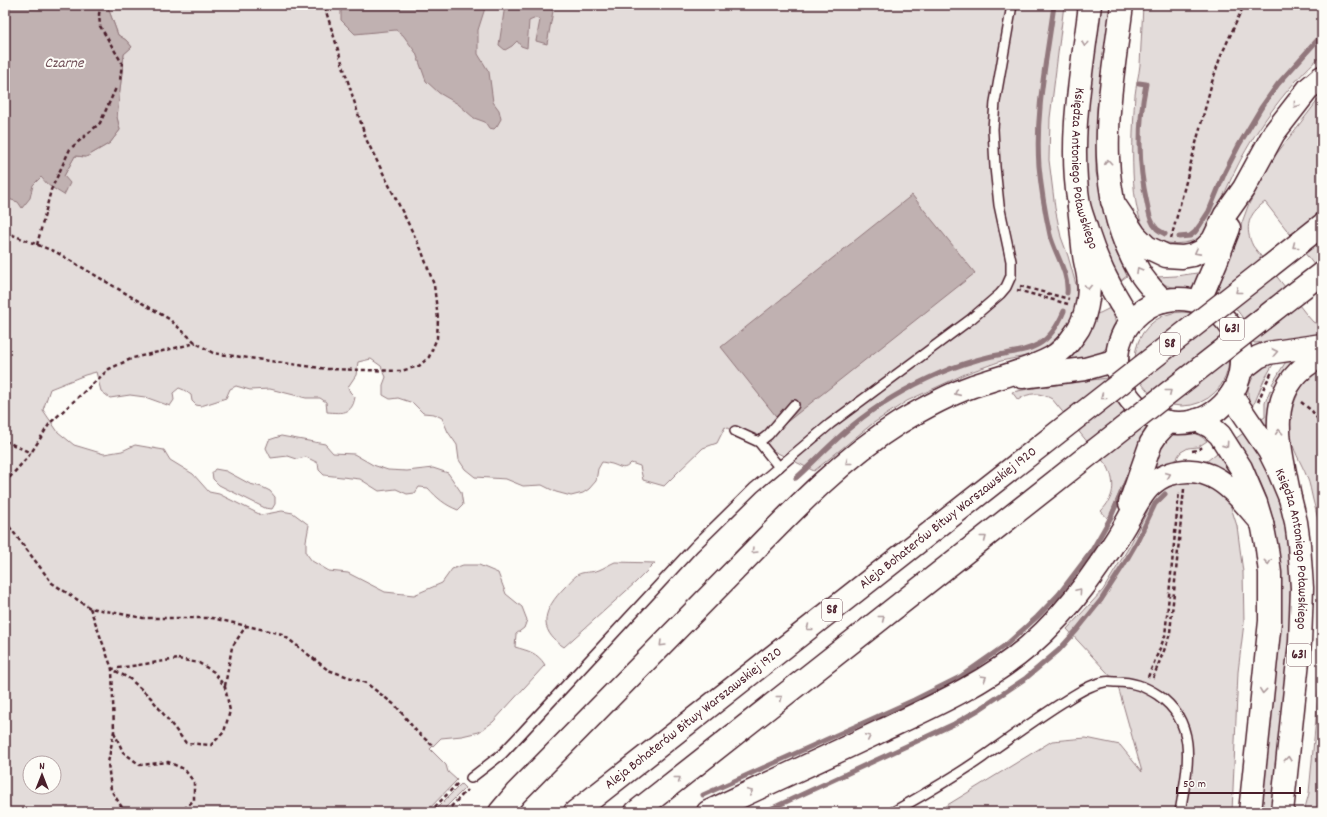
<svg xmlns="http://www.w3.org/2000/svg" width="1327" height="817" font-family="Dekko,sans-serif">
	<rect width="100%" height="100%" fill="#fdfcf7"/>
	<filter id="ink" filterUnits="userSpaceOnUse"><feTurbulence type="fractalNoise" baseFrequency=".025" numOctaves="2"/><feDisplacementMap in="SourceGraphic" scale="8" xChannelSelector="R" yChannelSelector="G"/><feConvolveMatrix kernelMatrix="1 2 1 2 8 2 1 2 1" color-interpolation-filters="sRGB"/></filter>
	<g filter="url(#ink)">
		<!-- green -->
		<g fill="#e3dcda" stroke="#967e82" fill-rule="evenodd">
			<path d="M107 5H1064L1050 118 1049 160 1055 208 1061 237 1068 256 1078 292V299L1073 315 1067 328 1044 349 1026 356 1001 361 965 374 907 401 872 424 814 471 725 427 717 443 703 448 678 472 664 486 643 480 640 466 631 463C624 471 621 467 612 464 609 463 605 463 602 462L598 469 596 481 589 489 583 493 571 496 556 492 542 485 523 486 506 479 475 477 465 469 459 460 457 445 448 432 442 418 434 414 423 413 413 403 398 398 390 399 383 395V385L386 377 381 366 371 359 358 362 356 375 348 387 350 392 355 397C352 415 342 413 327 412L326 402 320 398H306L270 389 250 390 236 386 230 389 226 398 201 406 196 405 192 401 191 395 184 390 179 388 173 393 174 400 170 406 145 397 130 395 110 398 101 391 96 372 85 375 50 389 43 410 58 432 74 445 104 454 122 451 135 445 164 450 170 460 193 474 209 492 219 494 261 515 282 511 293 513 309 525 306 541V553L312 561 329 571 348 573 385 592 414 595 442 583 452 569 463 565H479L498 573 506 594 522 607 527 620 524 628 516 634 515 647C528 651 537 652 545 665L493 722 479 732 462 736 441 738 430 749 446 765 448 772 457 780 426 812H5V119L64 176 75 156 86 157 110 143 120 130 117 117 124 54 132 47 126 40 118 35ZM30 763H54V787H30Z"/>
			<path d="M1099 5H1111L1097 108 1096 144V172L1107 227 1116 252 1127 276 1119 282C1110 267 1105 251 1099 234 1096 227 1093 219 1091 211 1076 147 1091 70 1099 5Z"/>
			<path d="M1143 5H1322V55C1290 83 1257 127 1238 165 1229 182 1222 200 1214 217 1211 222 1209 229 1205 233 1196 242 1181 245 1168 243 1158 241 1150 236 1144 227 1128 203 1133 125 1135 95 1136 85 1139 75 1140 65 1141 45 1142 25 1143 5Z"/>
			<path d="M1322 95V275L1265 202C1248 214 1244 228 1253 246L1306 314 1313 322 1322 326V334L1271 342 1254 343C1248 323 1236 303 1216 294L1248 206 1271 161Z"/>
			<path d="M1197 273H1206C1203 277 1199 282 1195 285 1187 290 1172 289 1164 284 1161 282 1159 279 1157 277L1176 276Z"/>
			<path d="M1110 308C1122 327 1113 347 1093 358 1086 361 1062 362 1053 363L1094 314 1100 313Z"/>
			<circle cx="1182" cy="359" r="47"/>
			<polygon points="1305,354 1279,388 1272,384 1285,363 1292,361 1291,356"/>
			<polygon points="1275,361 1264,380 1255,402 1251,407 1248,395 1248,388 1254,375 1257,369"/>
			<path d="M1322 368V542C1320 528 1317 514 1313 500 1311 492 1310 484 1307 477 1301 462 1292 449 1290 434 1288 411 1300 377 1322 368Z"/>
			<path d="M1107 378C1110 383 1112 390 1114 396 1121 410 1134 419 1147 427L1108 519 1101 511C1114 498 1116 484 1108 467L1052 399C1040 392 1029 392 1018 400L1012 392 1040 387Z"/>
			<polygon points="1270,390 1277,393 1270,433 1260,420 1265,417 1265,403"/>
			<path d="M1184 430C1193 432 1200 435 1207 441L1198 447 1188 448 1181 452 1178 456 1176 465 1146 474C1152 461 1159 437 1174 432 1177 431 1180 431 1184 430Z"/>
			<path d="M1245 432 1263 460 1276 493 1283 514 1289 546 1292 588 1289 647 1271 812H1259L1279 561C1277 544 1275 526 1270 509 1263 483 1250 461 1235 439Z"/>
			<path d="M281 436 325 444 333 453 354 454 373 465 388 470 407 471 433 468 448 473 461 492 463 505 458 510C445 505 437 498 428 488L419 487 415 493 407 494 396 489 379 491 360 479 324 475 319 470 318 463 306 457 297 459 288 456 271 458 266 448 269 440Z"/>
			<polygon points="1217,453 1232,477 1202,462 1207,461"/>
			<polygon points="215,469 226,471 250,484 262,487 270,491 275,497 275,504 272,509 265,508 219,485 213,479 212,473"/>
			<polygon points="1181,482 1197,483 1213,489 1230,504 1237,526 1243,572 1244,623 1238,672 1232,812 934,812 949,804 1052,741 1086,738 1120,745 1142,772 1117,683 1067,629 1103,590 1129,547 1155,496 1167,486"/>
			<path d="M615 562 655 563 635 583 564 647C536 629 544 609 564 588 568 584 573 578 577 575 583 571 592 573 599 570 604 568 610 564 615 562Z"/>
			<polygon points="1322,654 1322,812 1304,812 1309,793"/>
			<polygon points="461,784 465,788 441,812 433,812"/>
		</g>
		<!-- water -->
		<g fill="#c0b1b1" stroke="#91777b">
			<polygon points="5,5 107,5 118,35 126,40 132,47 124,54 117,117 120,130 110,143 86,157 75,156 64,176 70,183 64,195 48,185 41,177 33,185 30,198 22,208 18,202 5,198"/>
			<polygon points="341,5 486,5 478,30 478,54 489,72 493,102 499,110 501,119 497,126 494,129 489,128 485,122 474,118 458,104 439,93 426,81 416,53 403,35 396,30 355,34 341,20"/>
			<polygon points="505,5 538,5 538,8 543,8 545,5 553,11 547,44 536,41 540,20 536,18 529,21 527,48 521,46 517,41 512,46 505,50 499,45"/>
			<polygon points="912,195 975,273 783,425 721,347"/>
		</g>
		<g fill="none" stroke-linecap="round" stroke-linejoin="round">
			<!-- stream -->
			<g stroke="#91777b" stroke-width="5">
				<path d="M1054 5C1047 58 1035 112 1039 166 1041 188 1045 212 1050 235 1055 254 1069 273 1067 293"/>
				<path d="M1139 83 1146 84C1138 123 1138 164 1147 203 1149 212 1150 222 1157 229 1159 231 1162 232 1165 234"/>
				<polyline points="1179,237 1190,236 1195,232 1200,225 1209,211 1225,172 1239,145 1261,108 1278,84 1322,35"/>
				<path d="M796 478C815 461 832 442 852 426 877 405 910 386 940 373 956 366 975 360 992 356 1008 353 1025 352 1039 344 1051 337 1059 323 1064 311"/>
				<polyline points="703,795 914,700 960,677 1007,644 1037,617 1059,594 1091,552 1111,517 1126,482"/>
				<polyline points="764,812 954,724 980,709 1026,678 1059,650 1077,630 1101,600 1123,566 1138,540 1155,504 1165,494"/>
			</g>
			<!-- lane casing -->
			<g stroke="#4a1f2b" stroke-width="12">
				<g id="lane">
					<polyline points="735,431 759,442 779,467"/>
					<polyline points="759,442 768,435 794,405"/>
					<polyline points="471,778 502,754 520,735 694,547 754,488 830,424 971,319 1000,294 1006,287 1011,276 1011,261 999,205 995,167 993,129 995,102 1012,5"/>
					<path d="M893 812C923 795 955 777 983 757 1010 738 1036 719 1063 702 1076 694 1089 685 1104 682 1107 681 1112 682 1116 682 1133 682 1144 686 1158 695 1200 724 1187 770 1180 812"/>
				</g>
			</g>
			<!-- secondary casing -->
			<g stroke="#4a1f2b" stroke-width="25">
				<g id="secondary">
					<path id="s1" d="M1090 5C1082 71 1068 138 1079 205 1081 214 1085 223 1087 231 1098 265 1111 292 1132 321"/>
					<path d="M1122 5C1110 97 1090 188 1140 273 1146 283 1155 292 1163 301"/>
				</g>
			</g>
			<!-- primary casing -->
			<g stroke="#4a1f2b" stroke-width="25">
				<g id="primary">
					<circle cx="1179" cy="361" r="62"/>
					<path id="s2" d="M1231 395 1269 451 1277 467 1290 498 1296 522 1299 544 1302 588 1300 642 1282 812"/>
					<polyline points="1197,420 1211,427 1220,435 1241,468 1256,503 1262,523 1267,549 1270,573 1270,621 1250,812"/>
				</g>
			</g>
			<!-- highway casing -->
			<g stroke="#4a1f2b" stroke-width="25">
				<g id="highway">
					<polyline points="1112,201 1135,235 1147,247 1166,256 1182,257 1193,255 1202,251 1213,240 1225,215 1244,188 1274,133 1309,88 1322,77"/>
					<polyline points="1269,267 1322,225"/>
					<polyline points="1292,296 1322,273"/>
					<polyline points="1199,302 1216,262 1229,228"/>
					<polyline points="1241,370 1258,357 1268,353 1322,345"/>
					<polyline points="1022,377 1085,369 1117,360"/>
					<path d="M1290 498C1280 444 1260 386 1322 356"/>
					<polyline points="1130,503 1151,443 1157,434 1168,422"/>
					<path d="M500 812 516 793C589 718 662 644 735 570 786 518 837 462 899 423 922 409 948 395 973 386 997 378 1029 370 1051 358 1060 353 1069 343 1075 334 1086 320 1091 293 1088 276 1087 269 1085 262 1084 255 1082 239 1081 223 1079 207"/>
					<path id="s3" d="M575 812 1071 422"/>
					<polyline points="636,812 1094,451"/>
					<path d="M708 812C766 784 825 758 883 730 934 706 986 683 1029 646 1051 627 1071 604 1088 581 1101 563 1114 544 1125 525 1132 513 1139 497 1149 487 1155 481 1163 476 1170 474 1213 460 1237 495 1262 523"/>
				</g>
			</g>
			<!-- path -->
			<g stroke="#4a1f2b" stroke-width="2.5" stroke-dasharray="4 3" stroke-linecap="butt">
				<polyline points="101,5 99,14 100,26 122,63 120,81"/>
				<polyline points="5,232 56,252 169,319 196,343 213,353 327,369 401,371 419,366 429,357 437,338 438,319 434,285 421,249 366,139 324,5"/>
				<polyline points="1171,239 1212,82 1220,58 1244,5"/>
				<polyline points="37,245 51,190 70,149 100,123 116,88"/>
				<polyline points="1020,286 1069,299"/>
				<polyline points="1017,290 1068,304"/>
				<polyline points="1258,402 1265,385 1272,372"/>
				<polyline points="1301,402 1312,411 1322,425"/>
				<polyline points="5,441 31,453"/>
				<polyline points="1192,451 1198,450 1204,446"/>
				<polyline points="5,483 31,453 50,423 109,369 133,358 196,343"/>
				<polyline points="5,521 52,583 90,608 143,618 212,618 282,634 328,670 366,683 396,706 417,732 432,745"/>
				<polyline points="90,608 112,669 114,731 108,763 111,790 123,809 141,812"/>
				<polygon points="178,659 199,663 214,672 225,687 230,711 224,732 211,745 186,743 151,698 130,679 112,669"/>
				<polyline points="1148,677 1165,636 1179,492"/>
				<polyline points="1153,678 1167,643 1170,633 1184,489"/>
				<polyline points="225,686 232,647 246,626"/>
				<polyline points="114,732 123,752 140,765 168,762 184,769 194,782 194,800 182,811 150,812"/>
				<polyline points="430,812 459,782"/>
				<polyline points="446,812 467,790"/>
			</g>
			<!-- lane -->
			<use href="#lane" stroke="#fdfcf7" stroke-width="9"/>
			<!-- secondary -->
			<use href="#secondary" stroke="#fdfcf7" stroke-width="22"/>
			<!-- primary -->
			<use href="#primary" stroke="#fdfcf7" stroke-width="22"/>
			<!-- highway -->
			<use href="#highway" stroke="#fdfcf7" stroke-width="22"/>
			<!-- highway-bridge casing -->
			<g stroke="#4a1f2b" stroke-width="25" stroke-linecap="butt">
				<g id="highway-bridge">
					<polyline points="1071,422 1269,267"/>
					<polyline points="1094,451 1292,296"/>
				</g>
			</g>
			<!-- highway-bridge -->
			<use href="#highway-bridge" stroke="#fdfcf7" stroke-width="22"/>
		</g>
		<!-- one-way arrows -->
		<defs><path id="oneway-chevron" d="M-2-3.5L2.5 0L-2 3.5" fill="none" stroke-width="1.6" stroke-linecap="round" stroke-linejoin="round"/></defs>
		<g stroke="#ac999b">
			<use href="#oneway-chevron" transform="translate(1085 44) rotate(97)"/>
			<use href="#oneway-chevron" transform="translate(1296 105) rotate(128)"/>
			<use href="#oneway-chevron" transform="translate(1108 162) rotate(-95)"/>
			<use href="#oneway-chevron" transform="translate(1295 246) rotate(142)"/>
			<use href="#oneway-chevron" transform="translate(1197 252) rotate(152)"/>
			<use href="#oneway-chevron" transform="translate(1139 270) rotate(-120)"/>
			<use href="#oneway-chevron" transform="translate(1088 287) rotate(91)"/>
			<use href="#oneway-chevron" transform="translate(1238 291) rotate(142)"/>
			<use href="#oneway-chevron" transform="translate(1275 352) rotate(-11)"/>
			<use href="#oneway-chevron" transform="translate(1169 392) rotate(-38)"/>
			<use href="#oneway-chevron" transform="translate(957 393) rotate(156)"/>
			<use href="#oneway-chevron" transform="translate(1103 397) rotate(142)"/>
			<use href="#oneway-chevron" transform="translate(1279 432) rotate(-93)"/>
			<use href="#oneway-chevron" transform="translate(1226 445) rotate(55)"/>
			<use href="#oneway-chevron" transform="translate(848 462) rotate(142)"/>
			<use href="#oneway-chevron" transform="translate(1168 475) rotate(-21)"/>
			<use href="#oneway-chevron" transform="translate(984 538) rotate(-38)"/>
			<use href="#oneway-chevron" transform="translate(754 551) rotate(135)"/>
			<use href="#oneway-chevron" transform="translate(1268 562) rotate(84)"/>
			<use href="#oneway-chevron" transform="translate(1079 591) rotate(-50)"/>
			<use href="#oneway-chevron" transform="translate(882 618) rotate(-38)"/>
			<use href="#oneway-chevron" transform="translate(809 628) rotate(142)"/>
			<use href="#oneway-chevron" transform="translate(662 644) rotate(135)"/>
			<use href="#oneway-chevron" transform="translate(984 678) rotate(-31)"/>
			<use href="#oneway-chevron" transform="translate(1263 691) rotate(96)"/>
			<use href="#oneway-chevron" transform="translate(780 698) rotate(-38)"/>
			<use href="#oneway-chevron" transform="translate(868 737) rotate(-25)"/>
			<use href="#oneway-chevron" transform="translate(1288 759) rotate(-84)"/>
			<use href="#oneway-chevron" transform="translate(678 779) rotate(-38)"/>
			<use href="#oneway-chevron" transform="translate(750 792) rotate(-25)"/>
		</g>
	</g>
	<g text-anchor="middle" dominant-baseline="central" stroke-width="4" stroke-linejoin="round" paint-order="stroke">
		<!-- shield labels -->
		<g fill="#fdfcf7" stroke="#806168" stroke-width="1">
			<rect x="1220" y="318" width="24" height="22" rx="3"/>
			<rect x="1160" y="333" width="20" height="22" rx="3"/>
			<rect x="822" y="599" width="20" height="22" rx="3"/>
			<rect x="1287" y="644" width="24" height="22" rx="3"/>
		</g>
		<g font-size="13" font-weight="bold" fill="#4a1f2b">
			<text x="1232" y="329">631</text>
			<text x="1170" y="344">S8</text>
			<text x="832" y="610">S8</text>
			<text x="1299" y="655">631</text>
		</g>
		<!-- street labels -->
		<g font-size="14" fill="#4a1f2b" stroke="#fdfcf7">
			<text stroke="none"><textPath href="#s1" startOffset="165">Księdza Antoniego Poławskiego</textPath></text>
			<text stroke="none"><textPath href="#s3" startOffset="475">Aleja Bohaterów Bitwy Warszawskiej 1920</textPath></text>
			<text stroke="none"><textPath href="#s2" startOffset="170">Księdza Antoniego Poławskiego</textPath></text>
			<text stroke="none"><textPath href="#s3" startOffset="151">Aleja Bohaterów Bitwy Warszawskiej 1920</textPath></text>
		</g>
		<!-- water labels -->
		<g font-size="15" font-style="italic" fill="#73525a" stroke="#fdfcf7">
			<text x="64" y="64">Czarne</text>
		</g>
	</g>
	<!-- margin -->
	<rect width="1327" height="817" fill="none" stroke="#fdfcf7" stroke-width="20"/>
	<rect x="10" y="10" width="1307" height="797" fill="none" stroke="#4a1f2b" stroke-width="1.5" filter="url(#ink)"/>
	<!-- north arrow -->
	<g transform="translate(42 775)"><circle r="19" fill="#fdfcf7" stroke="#b5a4a5"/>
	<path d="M0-3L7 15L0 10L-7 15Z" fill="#4a1f2b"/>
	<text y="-6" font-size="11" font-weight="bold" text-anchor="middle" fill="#4a1f2b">N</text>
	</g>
	<!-- scale -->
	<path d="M1177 787v6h123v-6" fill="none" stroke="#4a1f2b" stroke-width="2"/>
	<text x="1183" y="787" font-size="12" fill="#4a1f2b" stroke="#fdfcf7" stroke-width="3" paint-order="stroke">50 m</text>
</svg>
